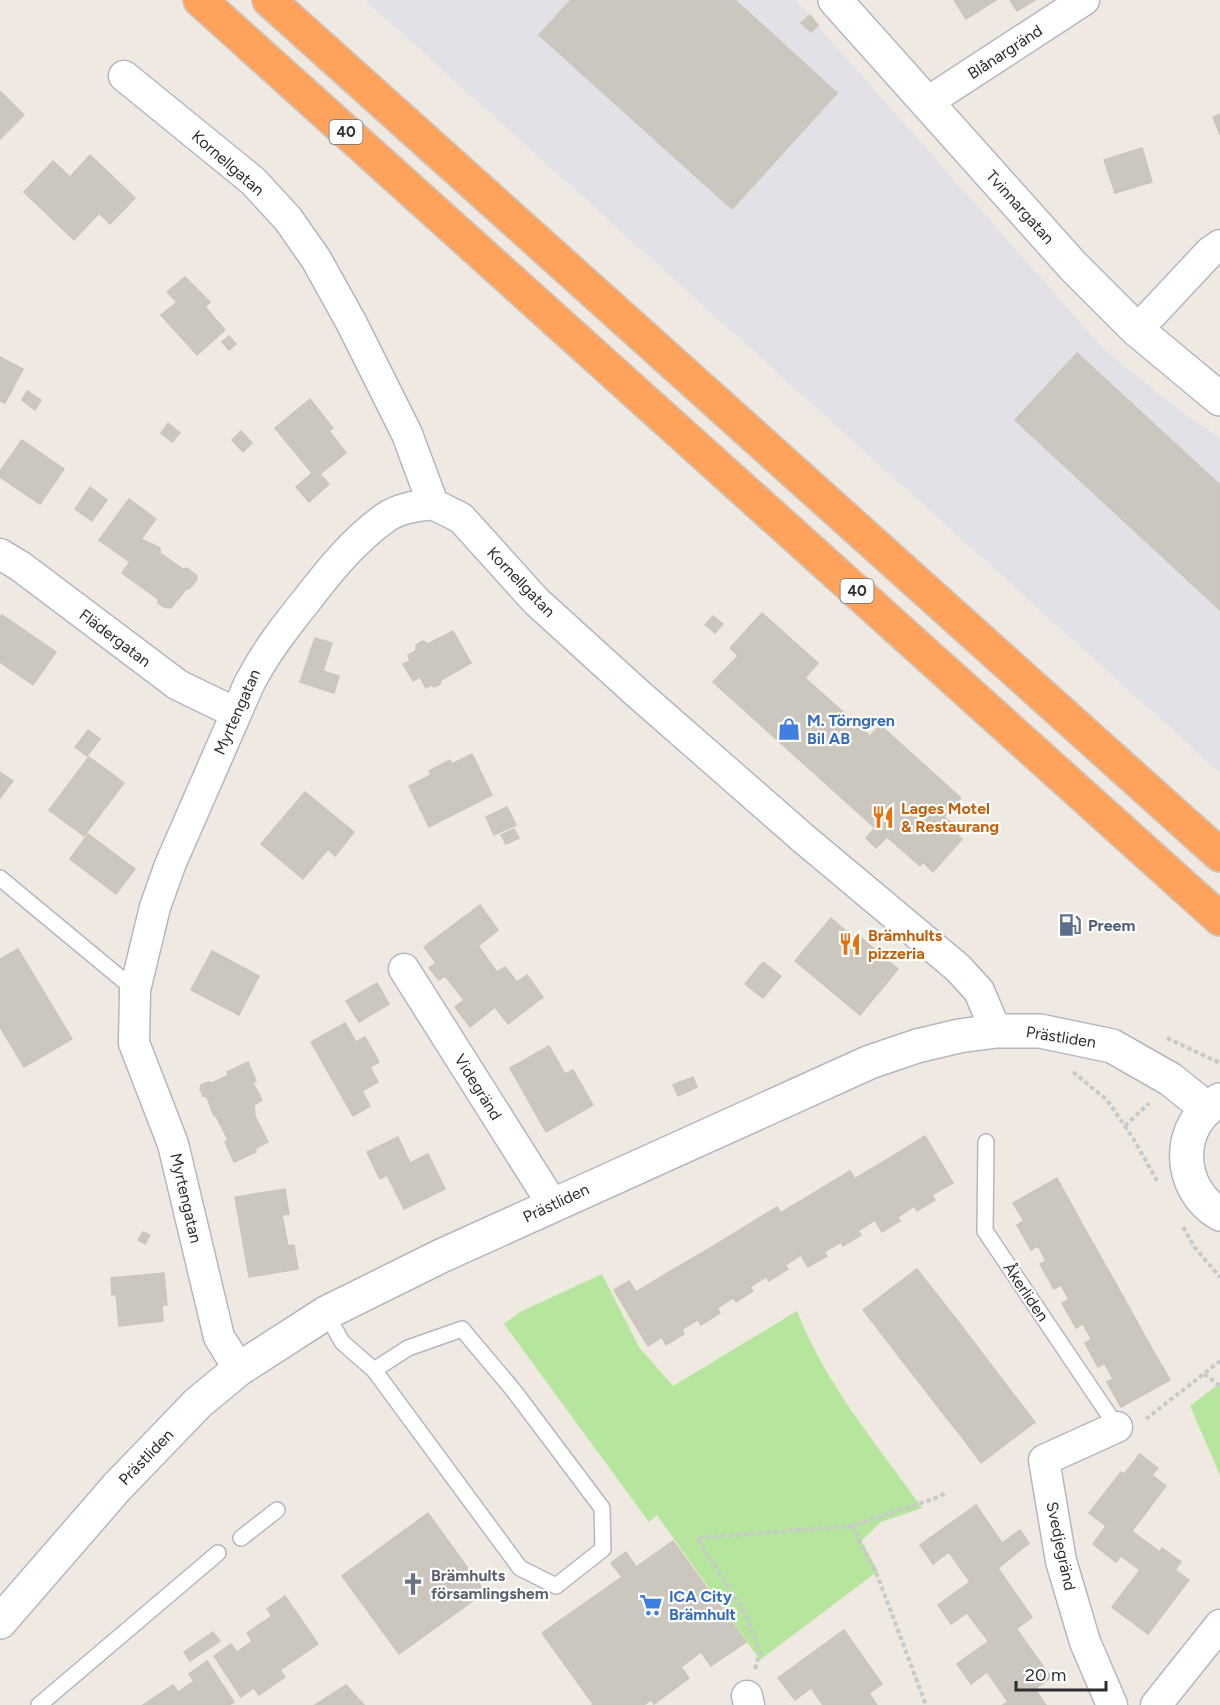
<svg xmlns="http://www.w3.org/2000/svg" width="1220" height="1705" font-family="Figtree,sans-serif">
	<rect width="100%" height="100%" fill="#efe9e1"/>
	<!-- industrial -->
	<polygon fill="#e3e1e8" points="365,0 795,0 1103,348 1174,406 1220,438 1220,773"/>
	<!-- green -->
	<g fill="#b6e59e">
		<path d="M602 1274 639 1347 673 1386 797 1311C825 1384 877 1444 922 1508L881 1522 861 1541 878 1571 760 1660 657 1515 649 1522 504 1324 522 1311Z"/>
		<polygon points="1220,1383 1220,1475 1190,1406"/>
	</g>
	<!-- building -->
	<g fill="#cbc7bf" stroke="#cbc5ba" stroke-width="1.5">
		<polygon points="571,0 735,0 837,93 732,209 539,35"/>
		<polygon points="954,0 996,0 966,19"/>
		<polygon points="1010,0 1035,0 1017,11"/>
		<polygon points="810,15 818,25 811,32 801,23"/>
		<polygon points="0,91 24,115 0,139"/>
		<polygon points="1220,114 1220,135 1213,117"/>
		<polygon points="1142,148 1152,182 1115,193 1104,160"/>
		<polygon points="90,155 135,198 110,224 99,213 74,240 24,192 53,161 70,177"/>
		<polygon points="185,277 210,302 205,307 225,330 197,355 161,315 177,302 167,292"/>
		<polygon points="229,336 236,344 229,350 222,342"/>
		<polygon points="1077,353 1220,485 1220,610 1015,420"/>
		<polygon points="0,357 23,369 5,403 0,401"/>
		<polygon points="27,391 41,400 35,410 22,400"/>
		<polygon points="310,399 333,428 329,431 346,453 320,474 329,484 309,502 296,487 312,473 275,428"/>
		<polygon points="168,423 180,433 172,442 161,433"/>
		<polygon points="241,431 252,443 243,452 232,440"/>
		<polygon points="22,440 64,469 40,504 0,477 0,471"/>
		<polygon points="90,487 107,500 92,521 75,509"/>
		<polygon points="129,499 156,519 141,539 160,548 160,553 183,569 187,568 196,575 197,579 190,588 186,589 171,608 164,607 158,603 158,599 122,573 130,562 99,540"/>
		<polygon points="762,613 818,663 805,678 870,736 880,725 961,798 944,817 955,826 952,830 962,839 933,872 923,862 920,866 887,837 876,848 866,838 875,828 713,682 738,656 730,648"/>
		<polygon points="2,615 56,652 33,685 0,662 0,617"/>
		<polygon points="713,616 723,624 715,633 705,625"/>
		<polygon points="453,631 471,663 441,680 440,684 434,687 431,685 426,688 420,677 413,681 403,664 410,661 408,655 416,651 416,645 423,641 428,644"/>
		<polygon points="315,638 332,643 323,671 339,676 334,693 300,682"/>
		<polygon points="88,730 100,739 87,756 75,747"/>
		<polygon points="472,754 492,795 429,827 409,786 431,775 429,771 450,760 452,764"/>
		<polygon points="89,757 124,783 84,836 49,810"/>
		<polygon points="0,772 13,781 0,798"/>
		<polygon points="305,792 354,832 335,856 328,849 303,879 261,844"/>
		<polygon points="507,807 516,825 494,835 486,817"/>
		<polygon points="514,829 519,838 506,844 501,835"/>
		<polygon points="88,834 135,869 116,894 70,859"/>
		<polygon points="480,905 498,930 478,946 497,972 505,967 517,982 527,975 543,997 508,1024 495,1007 470,1027 455,1007 464,1000 445,976 439,980 429,968 436,963 424,947"/>
		<polygon points="831,918 855,939 858,935 898,969 860,1015 795,961"/>
		<polygon points="18,949 72,1039 24,1067 0,1027 0,959"/>
		<polygon points="212,951 259,976 239,1015 191,990"/>
		<polygon points="763,962 781,976 763,998 745,984"/>
		<polygon points="377,983 389,1004 359,1022 346,1001"/>
		<polygon points="345,1023 356,1042 365,1037 379,1062 370,1067 378,1082 362,1091 370,1106 353,1116 311,1042"/>
		<polygon points="549,1046 565,1074 573,1070 593,1105 546,1132 510,1068"/>
		<polygon points="248,1062 256,1081 253,1083 262,1100 254,1105 255,1116 268,1142 255,1149 256,1152 234,1162 225,1142 228,1140 216,1116 214,1116 207,1097 203,1096 200,1089 201,1085 208,1082 212,1083 229,1075 227,1072"/>
		<polygon points="693,1077 697,1087 678,1096 673,1085"/>
		<polygon points="925,1136 953,1183 932,1195 935,1200 917,1211 886,1160"/>
		<polygon points="398,1137 410,1163 428,1154 445,1189 404,1209 387,1175 380,1179 367,1152"/>
		<polygon points="886,1160 914,1206 898,1217 900,1221 882,1232 851,1181"/>
		<polygon points="850,1171 855,1179 851,1181 875,1220 858,1231 861,1235 843,1246 812,1194"/>
		<polygon points="1057,1178 1081,1222 1031,1250 1017,1225 1024,1221 1013,1203"/>
		<polygon points="285,1189 289,1214 282,1215 285,1230 242,1237 235,1197"/>
		<polygon points="812,1194 841,1242 824,1252 827,1256 808,1267 777,1215"/>
		<polygon points="777,1207 781,1213 777,1215 801,1255 785,1265 788,1269 769,1281 738,1231"/>
		<polygon points="1081,1222 1103,1261 1054,1289 1040,1264 1046,1261 1038,1246"/>
		<polygon points="285,1230 288,1246 294,1245 298,1269 249,1277 242,1237"/>
		<polygon points="738,1231 766,1277 750,1287 753,1291 736,1302 705,1251"/>
		<polygon points="143,1232 150,1235 145,1244 138,1240"/>
		<polygon points="705,1251 733,1298 717,1308 720,1313 701,1325 669,1272"/>
		<polygon points="1103,1261 1125,1300 1076,1328 1062,1303 1069,1300 1061,1285"/>
		<polygon points="917,1269 938,1296 884,1337 863,1310"/>
		<polygon points="669,1272 698,1320 682,1329 684,1334 666,1345 662,1337 648,1346 614,1290 629,1281 636,1292"/>
		<polygon points="164,1273 167,1305 162,1305 163,1321 119,1326 116,1294 112,1295 111,1278"/>
		<polygon points="938,1296 957,1320 903,1362 884,1337"/>
		<polygon points="1125,1300 1147,1340 1098,1367 1085,1343 1091,1339 1083,1324"/>
		<polygon points="957,1320 976,1345 922,1386 903,1362"/>
		<polygon points="1147,1340 1170,1380 1121,1407 1107,1382 1113,1379 1105,1364"/>
		<polygon points="976,1345 995,1370 941,1411 922,1386"/>
		<polygon points="995,1370 1014,1395 961,1436 941,1411"/>
		<polygon points="1014,1395 1035,1422 981,1463 961,1436"/>
		<polygon points="1140,1454 1158,1468 1152,1475 1166,1486 1132,1531 1137,1535 1116,1562 1093,1544 1106,1526 1089,1513 1121,1472 1124,1474"/>
		<polygon points="976,1505 1002,1543 1020,1530 1029,1543 997,1569 995,1564 970,1582 949,1552 933,1564 920,1545"/>
		<polygon points="428,1513 485,1592 399,1654 342,1576"/>
		<polygon points="1137,1535 1160,1552 1162,1548 1181,1562 1175,1570 1189,1580 1148,1634 1112,1607 1140,1570 1121,1556"/>
		<polygon points="673,1541 746,1642 711,1666 701,1652 681,1667 689,1678 654,1704 651,1700 644,1705 592,1705 593,1704 542,1633 622,1577 611,1563 626,1552 636,1567"/>
		<polygon points="995,1564 1032,1617 1016,1629 1013,1624 989,1642 967,1613 951,1624 938,1605"/>
		<polygon points="285,1596 318,1644 280,1670 285,1677 259,1695 254,1688 241,1697 214,1656 231,1644 237,1652 252,1641 247,1633 272,1616 267,1609"/>
		<polygon points="1013,1624 1051,1677 1035,1689 1032,1685 1008,1702 987,1672 971,1684 957,1664"/>
		<polygon points="844,1630 882,1684 869,1693 866,1689 844,1705 823,1705 811,1688 795,1700 778,1678"/>
		<polygon points="213,1632 220,1641 190,1661 184,1652"/>
		<polygon points="207,1661 234,1702 229,1705 143,1705 173,1685 178,1692 194,1681 189,1674"/>
		<polygon points="346,1685 364,1705 315,1705"/>
		<polygon points="1032,1685 1046,1705 1003,1705 1008,1702"/>
		<polygon points="866,1689 877,1705 844,1705"/>
	</g>
	<g fill="none" stroke-linecap="round" stroke-linejoin="round">
		<!-- service casing -->
		<g stroke="#b4b7c1" stroke-width="18">
			<g id="service">
				<polyline points="0,878 135,990"/>
				<polyline points="986,1142 985,1231 1117,1427"/>
				<polyline points="326,1313 342,1342 374,1370 520,1568 556,1586 603,1549 602,1508 514,1391 462,1329 408,1348 374,1370"/>
				<polyline points="241,1538 277,1510"/>
				<polyline points="39,1705 218,1553"/>
			</g>
		</g>
		<!-- minor casing -->
		<g stroke="#b4b7c1" stroke-width="33">
			<g id="minor">
				<polyline points="124,76 253,181 288,219 316,259 351,322 407,434 433,504 461,518 536,601 636,692 804,839 958,968 979,991 996,1031"/>
				<polyline points="926,103 1084,0"/>
				<polyline points="1137,330 1210,252 1220,245"/>
				<polyline points="0,554 20,566 178,685 236,713"/>
				<polyline points="404,969 553,1205"/>
				<path d="M239 1369 219 1337 173 1144 134 1043 135 990 155 907 170 865 249 684C265 653 285 627 306 601 329 571 354 540 385 518 399 508 416 506 433 504"/>
				<polyline points="747,1696 749,1705"/>
				<polyline points="1112,1705 1085,1642 1061,1561 1044,1460 1117,1427"/>
				<polyline points="1156,1705 1220,1625"/>
			</g>
		</g>
		<!-- tertiary casing -->
		<g stroke="#b4b7c1" stroke-width="36">
			<g id="tertiary">
				<polyline points="835,0 1073,266 1137,330 1220,399"/>
				<path d="M1220 1100C1174 1124 1177 1190 1220 1214"/>
				<polyline points="0,1622 117,1487 198,1403 239,1369 326,1313 441,1256 870,1062 917,1046 959,1036 996,1031 1040,1031 1112,1046 1170,1079 1195,1099 1206,1110"/>
			</g>
		</g>
		<!-- motorway casing -->
		<g stroke="#c9c9c9" stroke-width="36">
			<g id="motorway">
				<polyline points="200,0 1220,919"/>
				<polyline points="269,0 1220,855"/>
			</g>
		</g>
		<!-- path -->
		<g stroke="#c9c9c9" stroke-width="4" stroke-dasharray="4.5 3" stroke-linecap="butt">
			<polyline points="1167,1038 1220,1063"/>
			<polyline points="1073,1072 1107,1100 1133,1138 1157,1181"/>
			<polyline points="1125,1126 1149,1103"/>
			<polyline points="1183,1227 1195,1248 1220,1277"/>
			<polyline points="1204,1374 1220,1386"/>
			<polyline points="1146,1419 1220,1361"/>
			<polyline points="852,1526 878,1577 926,1705"/>
			<polyline points="755,1669 760,1652 746,1615 697,1538 852,1526 936,1498 946,1493"/>
		</g>
		<!-- service -->
		<use href="#service" stroke="#fff" stroke-width="15"/>
		<!-- minor -->
		<use href="#minor" stroke="#fff" stroke-width="30"/>
		<!-- tertiary -->
		<use href="#tertiary" stroke="#fff" stroke-width="33"/>
		<!-- motorway -->
		<use href="#motorway" stroke="#ffa35c" stroke-width="33"/>
	</g>
	<!-- icons -->
	<defs>
		<g id="shop-bare" transform="scale(1.8)"><path d="M-5-2.5h2.3a2.7 3.5 0 0 1 5.4 0H5L5.5 6h-11ZM-1.5-2.5h3a1.5 2.3 0 0 0-3 0Z" fill="#3f7fe0" stroke="#fff" stroke-width="2.5" paint-order="stroke"/></g>
		<g id="restaurant-bare" transform="scale(1.8)"><path d="M-5-6h1v4h1v-4h1v4h1v-4h1v5L-1.5 .5V6h-2V.5L-5-1ZM5-6V6H3V1.5H1.5Q1.5-4 5-6Z" fill="#e8710a" stroke="#fff" stroke-width="2.5" paint-order="stroke"/></g>
		<g id="fuel-bare" transform="scale(1.8)"><path d="M-5.5-6h7V0h2V4h1.3V-2.5L3-4.5l.8-.8L6-3V5H2.5V1h-1V6h-7ZM-4.2-4.7v3.2H.2V-4.7Z" fill="#5c6f8a" stroke="#fff" stroke-width="2.5" paint-order="stroke"/></g>
		<g id="church-bare" transform="scale(1.8)"><path d="M-1.2-6h2.4v3.5h3.3v2.4h-3.3V6h-2.4V-.1h-3.3v-2.4h3.3Z" fill="#6b7280" stroke="#fff" stroke-width="2.5" paint-order="stroke"/></g>
		<g id="supermarket-bare" transform="scale(1.8)"><path d="M-6-5.5h2.5l.6 2H6L4.5 2H-2.5L-4.4-4H-6ZM-1.5 3.2a1.3 1.3 0 1 0 .1 0ZM3 3.2a1.3 1.3 0 1 0 .1 0Z" fill="#3f7fe0" stroke="#fff" stroke-width="2.5" paint-order="stroke"/></g>
	</defs>
	<g fill-rule="evenodd">
		<use href="#shop-bare" x="789" y="729"/>
		<use href="#restaurant-bare" x="883" y="817"/>
		<use href="#fuel-bare" x="1070" y="925"/>
		<use href="#restaurant-bare" x="850" y="944"/>
		<use href="#church-bare" x="413" y="1584"/>
		<use href="#supermarket-bare" x="651" y="1605"/>
	</g>
	<g text-anchor="middle" dominant-baseline="central" stroke-width="4.5" stroke-linejoin="round" paint-order="stroke">
		<!-- shield labels -->
		<g fill="#fff" stroke="#6d6d6d" stroke-width="1.5">
			<rect x="329.5" y="120" width="33" height="24" rx="4.5"/>
			<rect x="840.5" y="579" width="33" height="24" rx="4.5"/>
		</g>
		<g font-size="15" font-weight="bold" fill="#2e2e2e">
			<text x="346" y="132">40</text>
			<text x="857" y="591">40</text>
		</g>
		<!-- street labels -->
		<g font-size="16" fill="#2e2e2e" stroke="#fff">
			<text transform="translate(1005 52) rotate(-33)">Blånargränd</text>
			<text transform="translate(228 163) rotate(41)">Kornellgatan</text>
			<text transform="translate(1020 207) rotate(48)">Tvinnargatan</text>
			<text transform="translate(521 582) rotate(46)">Kornellgatan</text>
			<text transform="translate(115 638) rotate(37)">Flädergatan</text>
			<text transform="translate(237 712) rotate(-66)">Myrtengatan</text>
			<text transform="translate(1061 1037) rotate(9)">Prästliden</text>
			<text transform="translate(478 1087) rotate(58)">Videgränd</text>
			<text transform="translate(186 1198) rotate(77)">Myrtengatan</text>
			<text transform="translate(556 1203) rotate(-25)">Prästliden</text>
			<text transform="translate(1026 1292) rotate(56)">Åkerliden</text>
			<text transform="translate(146 1457) rotate(-46)">Prästliden</text>
			<text transform="translate(1061 1546) rotate(78)">Svedjegränd</text>
		</g>
		<!-- shop labels -->
		<g font-size="16" font-weight="bold" fill="#366cbe" stroke="#fff" text-anchor="start">
			<text x="807" y="720">M. Törngren<tspan x="807" dy="18">Bil AB</tspan></text>
			<text x="669" y="1596">ICA City<tspan x="669" dy="18">Brämhult</tspan></text>
		</g>
		<!-- food labels -->
		<g font-size="16" font-weight="bold" fill="#c56008" stroke="#fff" text-anchor="start">
			<text x="901" y="808">Lages Motel<tspan x="901" dy="18">&amp; Restaurang</tspan></text>
			<text x="868" y="935">Brämhults<tspan x="868" dy="18">pizzeria</tspan></text>
		</g>
		<!-- service labels -->
		<g font-size="16" font-weight="bold" fill="#4e5e75" stroke="#fff" text-anchor="start">
			<text x="1088" y="925">Preem</text>
		</g>
		<!-- worship labels -->
		<g font-size="16" font-weight="bold" fill="#5b616d" stroke="#fff" text-anchor="start">
			<text x="431" y="1575">Brämhults<tspan x="431" dy="18">församlingshem</tspan></text>
		</g>
	</g>
	<!-- scale -->
	<path d="M1016 1681v9h90v-9" fill="none" stroke="#2e2e2e" stroke-width="3"/>
	<text x="1025" y="1681" font-size="18" fill="#2e2e2e" stroke="#ffffff" stroke-width="4.5" paint-order="stroke">20 m</text>
</svg>
